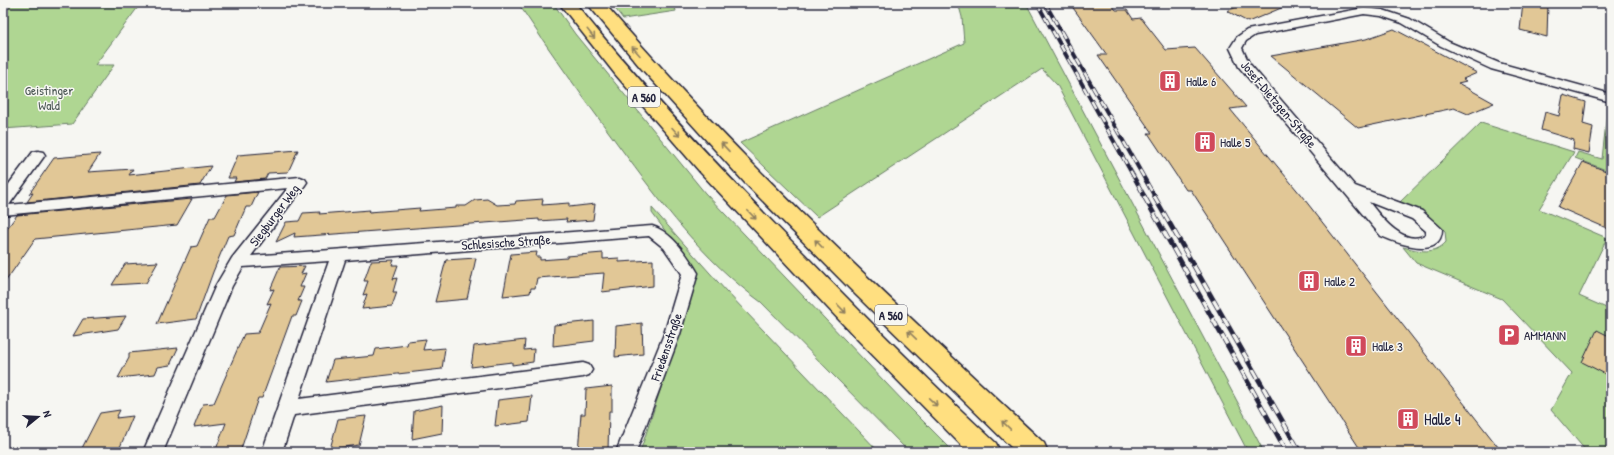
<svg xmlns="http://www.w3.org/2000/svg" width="1614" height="455" font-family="'Patrick Hand',sans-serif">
	<rect width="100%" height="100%" fill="#f6f6f2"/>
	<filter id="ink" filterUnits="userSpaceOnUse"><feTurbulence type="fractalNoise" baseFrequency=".025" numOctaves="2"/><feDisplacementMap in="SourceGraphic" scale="8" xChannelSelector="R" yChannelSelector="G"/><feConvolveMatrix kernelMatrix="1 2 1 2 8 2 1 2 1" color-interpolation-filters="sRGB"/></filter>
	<g filter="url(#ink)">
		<!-- green -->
		<g fill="#afd692" stroke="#687c66">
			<polygon points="3,3 141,3 95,65 114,65 72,124 3,129"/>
			<path d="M518 3H553L575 34 705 193 905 403 954 452H909L761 302C703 260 661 203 619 146 584 99 550 52 518 3Z"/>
			<polygon points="611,3 674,3 676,11 623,19"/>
			<polygon points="958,3 1026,3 1264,452 1248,452 1057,85 1042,69 817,217 740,143 964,43 962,17"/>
			<polygon points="1608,103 1611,104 1611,172 1575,158 1578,152 1602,159"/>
			<path d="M1481 123 1574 152 1539 209 1607 238 1579 296 1611 310V452H1587L1551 410 1572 373 1502 299 1416 263 1403 247C1419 251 1435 255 1446 242L1445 231C1430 216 1419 210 1399 203Z"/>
			<polygon points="652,208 726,291 879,452 640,452 698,275 652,213"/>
		</g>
		<!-- building -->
		<g fill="#e1c796" stroke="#22223b">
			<polygon points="1110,3 1116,10 1127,10 1133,19 1141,18 1166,50 1195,48 1246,107 1230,109 1301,195 1502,452 1362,452 1191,190 1186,190 1148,133 1152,133 1098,55 1107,55 1071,5"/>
			<polygon points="1246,3 1293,3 1248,22 1227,11"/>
			<polygon points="1523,3 1548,3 1547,37 1520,30"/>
			<polygon points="1394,29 1477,73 1463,79 1466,81 1458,83 1494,103 1468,114 1454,108 1358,128 1271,56 1366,39"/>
			<polygon points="1563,95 1586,102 1583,124 1593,127 1589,153 1573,149 1574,140 1541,130 1545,112 1559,116"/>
			<polygon points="298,150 288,172 268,173 265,179 234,182 236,178 228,178 238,155"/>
			<polygon points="100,154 88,172 133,169 129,175 211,166 200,185 27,202 33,193 29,194 54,158"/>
			<polygon points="1583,162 1611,173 1611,230 1558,207"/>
			<polygon points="258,192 251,207 246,207 234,235 228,236 213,272 196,319 157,324 191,247 197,246 210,217 215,217 227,195"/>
			<polygon points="192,199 177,225 35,239 3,285 3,234 17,215"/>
			<polygon points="487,199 497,205 515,204 516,201 543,199 542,205 569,203 569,207 595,204 593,220 566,222 567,219 539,221 539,219 294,237 295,233 276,242 286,222 299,221 303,213 320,212 319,214 370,210 369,212 420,208 419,211 456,208 456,206 466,206 475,200"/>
			<polygon points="537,252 536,257 540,257 540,260 567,258 567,256 603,253 603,259 619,258 619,262 653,260 653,286 602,292 604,273 537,278 535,288 531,288 530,293 503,296 511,254"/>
			<polygon points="476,258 467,299 435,302 446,260"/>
			<polygon points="394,260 392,265 398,265 393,279 397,278 393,292 397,292 392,306 362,309 367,294 363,295 368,281 364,281 371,261"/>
			<polygon points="158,262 146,283 112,285 125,264"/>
			<polygon points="305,266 301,274 306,273 300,287 304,287 298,301 302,301 296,316 292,316 262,398 258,398 240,452 215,452 226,423 194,427 203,404 214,403 244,334 258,333 271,303 267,304 274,289 270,290 280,267"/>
			<polygon points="126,316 118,329 73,336 83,319"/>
			<polygon points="594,321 594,341 553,346 554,325"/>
			<polygon points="642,323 643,354 615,357 616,326"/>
			<polygon points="1597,330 1611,337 1611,377 1582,362"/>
			<polygon points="426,339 423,350 445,348 442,369 326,382 333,360 374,356 376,349 407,345 408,341"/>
			<polygon points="525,340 524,350 534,349 533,362 512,365 512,362 471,367 474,346"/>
			<polygon points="178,348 170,365 158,367 155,374 118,378 129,358 129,353"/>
			<polygon points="612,386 612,411 609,411 608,451 578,452 581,414 585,414 586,389"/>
			<polygon points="532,396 529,422 495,426 498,400"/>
			<polygon points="443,405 442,433 412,439 414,411"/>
			<polygon points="120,410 116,418 133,416 118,452 80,452 100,413"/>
			<polygon points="366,416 359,445 330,449 338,419"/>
		</g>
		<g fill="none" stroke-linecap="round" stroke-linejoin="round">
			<!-- minor casing -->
			<g stroke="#22223b" stroke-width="3">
				<g id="minor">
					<path d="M1364 8 1383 10 1410 19 1449 42 1499 63 1611 94V102L1491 69 1441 46 1402 23 1381 16 1364 14 1255 35 1246 41 1242 48 1249 63 1355 186 1422 211 1442 229C1442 260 1396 243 1381 236L1239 67 1230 48 1237 37 1247 30ZM1369 202 1412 219 1426 231V234C1405 249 1380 216 1369 202Z"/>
					<path d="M38 151 43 152 45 155 9 205 300 177 305 179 307 182 305 185 251 256 652 226C672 232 688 256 698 273L680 334 636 452H616L664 334 682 274 664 248 649 236 345 260 299 399 583 363 589 365 592 370 589 375 583 377 294 415 282 452H262L329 261 243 267 232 286 163 452H143L216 285 232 258 288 188 3 215V192L33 152Z"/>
				</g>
			</g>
			<!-- motorway casing -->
			<g stroke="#22223b" stroke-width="3">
				<g id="motorway">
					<path d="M559 3H575C647 92 726 175 806 256 868 320 931 383 996 443L1000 452H968L858 340 700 172 615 74Z"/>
					<path d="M587 3H604C740 161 892 301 1044 443L1048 452H1016L856 295 745 183 640 67Z"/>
				</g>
			</g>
			<!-- minor -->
			<use href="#minor" fill="#f6f6f2" fill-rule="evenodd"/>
			<!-- motorway -->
			<use href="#motorway" fill="#ffdf80" fill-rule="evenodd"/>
			<!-- rail-far1 casing -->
			<g stroke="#22223b" stroke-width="4">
				<g id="rail-far1">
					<polyline points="1037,3 1145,197"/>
					<polyline points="1045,3 1155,197"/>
				</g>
			</g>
			<!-- rail casing -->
			<g stroke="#22223b" stroke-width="5">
				<g id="rail">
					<polyline points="1144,196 1287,452"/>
					<polyline points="1154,196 1300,452"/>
				</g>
			</g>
			<!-- rail-far1 -->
			<use href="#rail-far1" stroke="#f6f6f2" stroke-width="2.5" stroke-dasharray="8" stroke-linecap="butt"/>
			<!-- rail -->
			<use href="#rail" stroke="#f6f6f2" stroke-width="3.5" stroke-dasharray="10" stroke-linecap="butt"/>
		</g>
		<!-- one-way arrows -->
		<defs><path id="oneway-shaft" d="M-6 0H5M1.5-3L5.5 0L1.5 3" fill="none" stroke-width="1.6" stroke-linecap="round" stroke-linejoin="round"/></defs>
		<g stroke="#90805e">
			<use href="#oneway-shaft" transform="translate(591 34) rotate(51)"/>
			<use href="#oneway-shaft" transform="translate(636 51) rotate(-132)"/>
			<use href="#oneway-shaft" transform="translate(676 132) rotate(48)"/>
			<use href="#oneway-shaft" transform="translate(725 147) rotate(-133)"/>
			<use href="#oneway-shaft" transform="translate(752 215) rotate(46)"/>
			<use href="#oneway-shaft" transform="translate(819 244) rotate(-134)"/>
			<use href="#oneway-shaft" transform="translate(842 309) rotate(46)"/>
			<use href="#oneway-shaft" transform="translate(912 335) rotate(-136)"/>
			<use href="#oneway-shaft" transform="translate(933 402) rotate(43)"/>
			<use href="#oneway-shaft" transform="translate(1006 425) rotate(-136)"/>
		</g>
	</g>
	<!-- icons -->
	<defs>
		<g id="building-square" transform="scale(1.15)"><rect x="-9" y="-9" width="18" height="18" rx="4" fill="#d1495b" stroke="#f6f6f2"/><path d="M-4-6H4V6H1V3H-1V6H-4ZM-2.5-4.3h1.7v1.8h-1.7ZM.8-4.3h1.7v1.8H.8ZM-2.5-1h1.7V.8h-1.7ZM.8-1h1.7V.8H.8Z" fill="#fff"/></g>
		<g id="parking-square" transform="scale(1.15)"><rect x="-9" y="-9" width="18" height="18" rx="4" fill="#d1495b" stroke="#f6f6f2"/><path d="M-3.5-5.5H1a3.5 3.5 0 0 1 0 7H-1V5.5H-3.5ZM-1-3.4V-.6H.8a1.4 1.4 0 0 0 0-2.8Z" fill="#fff"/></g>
	</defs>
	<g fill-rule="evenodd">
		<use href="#building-square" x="1170" y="81"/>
		<use href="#building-square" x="1205" y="142"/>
		<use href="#building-square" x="1309" y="281"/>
		<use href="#parking-square" x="1509" y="335"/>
		<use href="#building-square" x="1356" y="346"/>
		<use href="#building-square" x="1408" y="419"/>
	</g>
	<g text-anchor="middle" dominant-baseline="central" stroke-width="3" stroke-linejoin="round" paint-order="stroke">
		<!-- shield labels -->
		<g fill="#f6f6f2" stroke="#626272" stroke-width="1">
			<rect x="628" y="87" width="32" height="20" rx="3"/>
			<rect x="875" y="305" width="32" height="20" rx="3"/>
		</g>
		<g font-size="12" font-weight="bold" fill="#22223b">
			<text x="644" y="97">A 560</text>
			<text x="891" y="315">A 560</text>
		</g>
		<!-- poi labels -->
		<g font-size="13" fill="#22223b" stroke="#f6f6f2" text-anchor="start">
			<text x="1186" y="81">Halle 6</text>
			<text x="1220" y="142">Halle 5</text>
			<text x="1324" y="281">Halle 2</text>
			<text x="1524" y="335">AMMANN</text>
			<text x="1372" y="346">Halle 3</text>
		</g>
		<!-- park labels -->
		<g font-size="13" fill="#4c5855" stroke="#f6f6f2">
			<text x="49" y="90">Geistinger<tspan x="49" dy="15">Wald</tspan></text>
		</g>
		<!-- street labels -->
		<g font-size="13" fill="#22223b" stroke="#f6f6f2">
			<text transform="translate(1279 104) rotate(50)">Josef-Dietzgen-Straße</text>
			<text transform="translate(274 215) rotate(-53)">Siegburger Weg</text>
			<text transform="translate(506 242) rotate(-4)">Schlesische Straße</text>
			<text transform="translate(666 347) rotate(-71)">Friedensstraße</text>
		</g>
		<!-- near-poi labels -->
		<g font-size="16" fill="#22223b" stroke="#f6f6f2" text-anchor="start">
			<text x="1424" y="419">Halle 4</text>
		</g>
	</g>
	<!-- margin -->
	<rect width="1614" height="455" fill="none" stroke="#f6f6f2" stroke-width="16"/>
	<rect x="8" y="8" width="1598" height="439" fill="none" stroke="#22223b" stroke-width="1.5" filter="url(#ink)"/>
	<!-- north arrow -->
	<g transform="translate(38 417) rotate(72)" stroke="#f6f6f2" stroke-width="3" paint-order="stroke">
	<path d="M0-3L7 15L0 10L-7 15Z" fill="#22223b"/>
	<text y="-6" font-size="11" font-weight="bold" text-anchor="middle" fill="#22223b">N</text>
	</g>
</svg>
